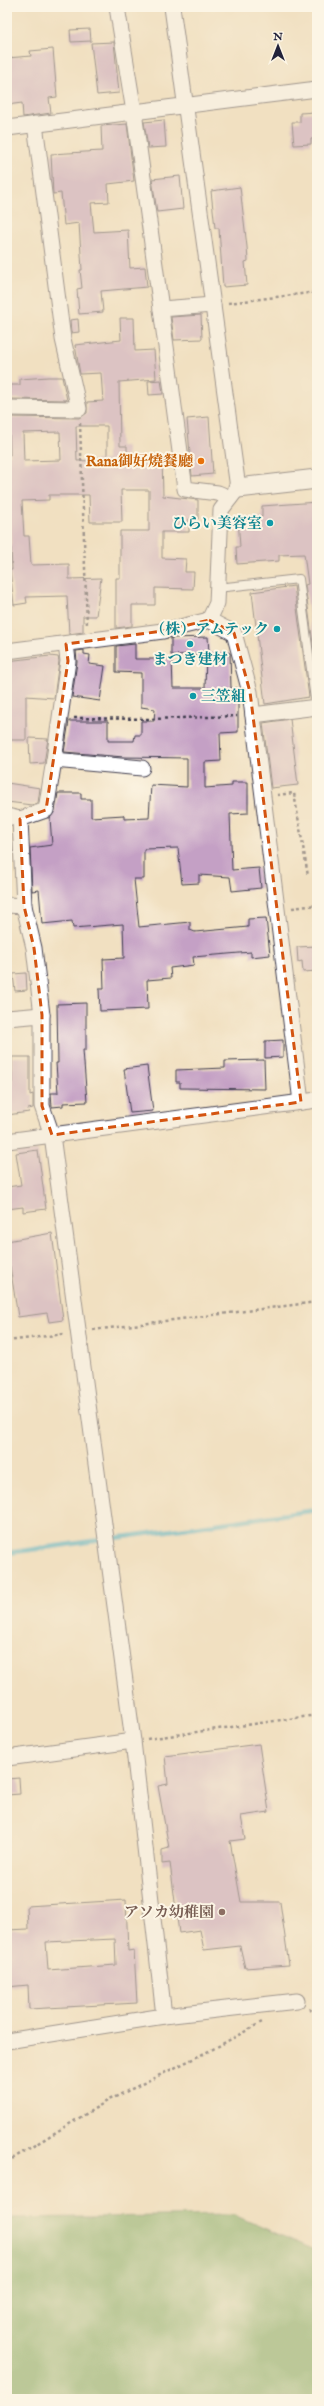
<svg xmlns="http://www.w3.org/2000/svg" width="324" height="2406" font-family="'IM FELL English','Noto Serif JP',serif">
	<rect width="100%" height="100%" fill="#fcf5e5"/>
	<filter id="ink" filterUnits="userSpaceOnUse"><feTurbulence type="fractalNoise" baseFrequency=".025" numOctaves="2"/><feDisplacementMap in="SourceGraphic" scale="8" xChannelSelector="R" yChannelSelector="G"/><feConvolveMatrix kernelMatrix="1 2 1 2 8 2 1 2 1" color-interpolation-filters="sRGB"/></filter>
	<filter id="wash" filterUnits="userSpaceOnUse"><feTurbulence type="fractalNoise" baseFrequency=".012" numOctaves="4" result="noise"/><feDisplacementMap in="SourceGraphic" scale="16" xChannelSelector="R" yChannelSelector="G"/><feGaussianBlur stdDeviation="0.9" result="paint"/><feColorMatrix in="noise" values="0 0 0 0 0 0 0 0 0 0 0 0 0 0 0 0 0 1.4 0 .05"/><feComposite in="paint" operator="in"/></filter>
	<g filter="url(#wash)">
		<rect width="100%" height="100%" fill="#f1e0c1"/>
		<!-- forest -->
		<polygon fill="#7cac66" stroke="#4f6750" points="234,2215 317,2251 317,2399 7,2399 7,2218"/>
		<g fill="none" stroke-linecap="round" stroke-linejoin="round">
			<!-- stream -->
			<polyline stroke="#4bb0ca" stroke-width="5" points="7,1553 317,1510"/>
		</g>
		<g id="blocks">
			<!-- building -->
			<g fill="#c4a0c5" fill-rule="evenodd">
				<polygon points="90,29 91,41 71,42 70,30"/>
				<polygon points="114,42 119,93 97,95 91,43"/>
				<polygon points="53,49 57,97 49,98 51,113 23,117 22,103 7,105 7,58 31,56 30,51"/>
				<polygon points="316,112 317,138 311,139 311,144 294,145 292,122 300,122 300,113"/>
				<polygon points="164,120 166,147 148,148 144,122"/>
				<polygon points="127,124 134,181 108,184 109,202 91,203 94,232 128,230 130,268 145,267 147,287 101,291 103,312 79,314 77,289 82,288 80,270 82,270 79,223 64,225 61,193 53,194 51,154 102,151 101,126"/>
				<polygon points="180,176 183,209 157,212 152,179"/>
				<polygon points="240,187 247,247 248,261 245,262 247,285 223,287 219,228 215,228 211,191"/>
				<polygon points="201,315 202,339 174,340 171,317"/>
				<path d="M120 318H134L135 351 154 350 156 379 119 382 120 446H127V457L162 456 163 496 198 500V519H189V532H162V558L186 559 185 572H194L193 589 155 588V605H132V626L116 628V578H120V531H149V490H121L122 522H90L89 495H49V500L22 501 24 536H29L31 565 69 564V579L101 578 96 616H83V632L69 634 67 596 26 597 27 603 14 605 10 570H12L10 524H7V455H10L9 417 79 418 87 413V402L103 401 101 373 80 374 75 345 121 340ZM76 426H107V460L77 461ZM60 432 61 460 24 461 23 433Z"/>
				<polygon points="78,319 79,332 71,333 70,320"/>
				<polygon points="48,377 62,377 67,400 10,399 10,385 20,385 20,379"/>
				<polygon points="161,380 163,394 149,395 148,381"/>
				<polygon points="209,417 213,474 192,476 187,419"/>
				<polygon points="317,502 317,673 305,585 308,584 304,554 279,555 279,561 237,564 236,547 240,547 238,518 262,517 262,506"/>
				<polygon points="294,586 309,697 265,704 252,592"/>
				<polygon points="208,637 209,653 230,653 231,688 238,688 238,732 220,733 221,761 205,762 205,788 232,786 232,782 248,782 248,813 230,814 232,870 259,868 261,888 232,891 230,877 199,875 199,883 182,884 178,848 144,849 144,879 134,879 139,927 190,922 190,930 195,932 248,927 248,919 266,918 270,955 251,957 251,952 193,957 194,965 170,968 171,978 147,980 148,1009 100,1011 99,989 104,989 103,959 124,958 123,924 73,928 72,921 42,924 39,890 32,891 30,848 52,845 50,818 55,811 58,793 81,793 81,799 91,799 91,817 124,815 124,819 149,818 151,785 187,787 187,758 124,757 64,752 69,721 108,721 108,741 134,741 135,735 141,735 141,721 154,721 155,709 141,707 141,673 116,672 116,646 135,644 135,659 172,659 173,688 205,688 206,654 171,655 171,638"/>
				<polygon points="84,650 84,654 90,655 89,664 105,666 100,701 72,697 77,662 76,651"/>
				<polygon points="50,656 58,657 59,661 54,698 26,696 26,740 7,740 7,661"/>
				<polygon points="290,719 298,785 271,788 263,723"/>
				<polygon points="29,738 48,739 44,763 30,764"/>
				<polygon points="7,783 40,788 38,803 32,805 7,802"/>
				<polygon points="317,946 317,971 303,972 302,961 298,962 297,947"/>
				<polygon points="26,973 27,990 15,991 13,974"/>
				<polygon points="86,1003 86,1050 83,1050 87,1102 63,1103 63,1106 52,1107 51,1093 58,1093 56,1063 58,1063 57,1004"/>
				<polygon points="283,1040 283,1057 265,1058 265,1041"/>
				<polygon points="12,1057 30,1057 30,1095 33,1094 33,1108 28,1109 29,1112 7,1115 7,1084 12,1083"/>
				<polygon points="264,1060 265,1089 180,1088 180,1082 176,1082 176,1070 225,1068 225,1061"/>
				<polygon points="147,1066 153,1111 130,1113 124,1069"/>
				<polygon points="38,1150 46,1209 23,1212 23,1207 7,1209 7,1187 21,1185 16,1153"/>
				<polygon points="52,1233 63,1320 49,1322 47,1313 18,1317 10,1266 7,1267 7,1241"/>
				<polygon points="259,1744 269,1812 241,1816 245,1839 230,1841 241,1902 280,1902 289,1965 245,1968 240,1946 204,1950 200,1930 179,1933 170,1863 162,1864 162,1850 169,1848 158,1786 168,1784 165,1756"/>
				<polygon points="19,1778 20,1794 7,1795 7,1779"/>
				<path d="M126 1900 128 1951 134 1950 137 2003 29 2009 28 1985 7 1987V1930L28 1929 27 1906ZM115 1939 116 1965 48 1970 46 1942Z"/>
			</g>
		</g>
	</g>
	<g filter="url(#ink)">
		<use href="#blocks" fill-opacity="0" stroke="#413e4f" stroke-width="1"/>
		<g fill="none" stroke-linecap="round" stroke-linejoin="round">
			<!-- service casing -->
			<g stroke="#413e4f" stroke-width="10">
				<polyline id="service" points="217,588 299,579 316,707"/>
			</g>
			<!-- minor casing -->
			<g stroke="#413e4f" stroke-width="17">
				<g id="minor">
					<polyline points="117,7 134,112 161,309"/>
					<polyline points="172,7 238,488 221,510 217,603 209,620"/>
					<polyline points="7,128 317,89"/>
					<polyline points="213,305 161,309 185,489 218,493 230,498"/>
					<polyline points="7,408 79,409 63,339 35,124"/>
					<polyline points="7,651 163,631 209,620 234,633 250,692 301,1102"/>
					<polyline points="253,715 317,707"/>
					<polyline points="54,760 68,661 66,644"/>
					<polyline points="7,816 20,819 24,906 34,948 42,1015 42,1106 52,1135 133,1741 164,2016"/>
					<polyline points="20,819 46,810 54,760 142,768"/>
					<polyline points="7,905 24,906"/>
					<polyline points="7,1018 42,1015"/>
					<polyline points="7,1141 317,1100"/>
					<polyline points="7,1758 133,1741"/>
					<polyline points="7,2041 164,2016 297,2001"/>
				</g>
			</g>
			<!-- tertiary casing -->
			<g stroke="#413e4f" stroke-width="21">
				<polyline id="tertiary" points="238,488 317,479"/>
			</g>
			<!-- path -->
			<g stroke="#413e4f" stroke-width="2.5" stroke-dasharray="3 3" stroke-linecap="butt">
				<polyline points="228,303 317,292"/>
				<polyline points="80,423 87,626"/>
				<polyline points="74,718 151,719 237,716"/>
				<polyline points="277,795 294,793 308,876"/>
				<polyline points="292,908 317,905"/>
				<polyline points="93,1330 317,1302"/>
				<polyline points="7,1341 64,1334"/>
				<polyline points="147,1739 317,1715"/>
				<polyline points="309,2009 317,2015"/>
				<polyline points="7,2162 107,2101 215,2048 262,2022"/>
			</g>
			<!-- service -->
			<use href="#service" stroke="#fff" stroke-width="8"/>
			<!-- minor -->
			<use href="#minor" stroke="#fff" stroke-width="15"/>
			<!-- tertiary -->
			<use href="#tertiary" stroke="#fff" stroke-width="19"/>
		</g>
	</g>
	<!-- marked area -->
	<path d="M0 0H324V2406H0ZM209 620 234 633 250 692 301 1102 52 1135 42 1106V1015L34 948 24 906 20 819 46 810 68 661 66 644 163 631Z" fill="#f1e0c1" fill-opacity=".55" fill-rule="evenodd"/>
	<path fill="none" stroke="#d45411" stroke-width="3" stroke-dasharray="8 5" stroke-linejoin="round" d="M209 620 234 633 250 692 301 1102 52 1135 42 1106V1015L34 948 24 906 20 819 46 810 68 661 66 644 163 631Z"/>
	<!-- markers -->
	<circle fill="#e8710a" stroke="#fcf5e5" stroke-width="1.5" cx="201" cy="461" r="4"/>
	<g fill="#0f9aa8" stroke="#fcf5e5" stroke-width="1.5">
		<circle cx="270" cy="523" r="4"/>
		<circle cx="277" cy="629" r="4"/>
		<circle cx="190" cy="644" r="4"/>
		<circle cx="193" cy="696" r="4"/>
	</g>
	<circle fill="#8d6e63" stroke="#fcf5e5" stroke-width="1.5" cx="222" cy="1912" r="4"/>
	<g text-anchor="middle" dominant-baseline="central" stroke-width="4" stroke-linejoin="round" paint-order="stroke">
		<!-- food labels -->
		<g font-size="15" font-weight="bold" fill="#c56008" stroke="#fcf5e5" text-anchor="end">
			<text x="193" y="461">Rana御好燒餐廳</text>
		</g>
		<!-- culture labels -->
		<g font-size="15" font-weight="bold" fill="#0d838f" stroke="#fcf5e5" text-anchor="end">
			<text x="262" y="523">ひらい美容室</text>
			<text x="269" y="629">（株）アムテック</text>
			<text x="190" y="659" text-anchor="middle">まつき建材</text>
			<text x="201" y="696" text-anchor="start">三笠組</text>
		</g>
		<!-- education labels -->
		<g font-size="15" font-weight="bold" fill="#785e54" stroke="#fcf5e5" text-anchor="end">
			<text x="214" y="1912">アソカ幼稚園</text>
		</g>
	</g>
	<!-- margin -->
	<rect width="324" height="2406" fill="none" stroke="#fcf5e5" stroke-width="24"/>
	<!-- north arrow -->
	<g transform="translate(278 46)" stroke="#fcf5e5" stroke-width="3" paint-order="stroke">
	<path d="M0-3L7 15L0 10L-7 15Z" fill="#22223b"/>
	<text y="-6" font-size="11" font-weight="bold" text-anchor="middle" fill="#22223b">N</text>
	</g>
</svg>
